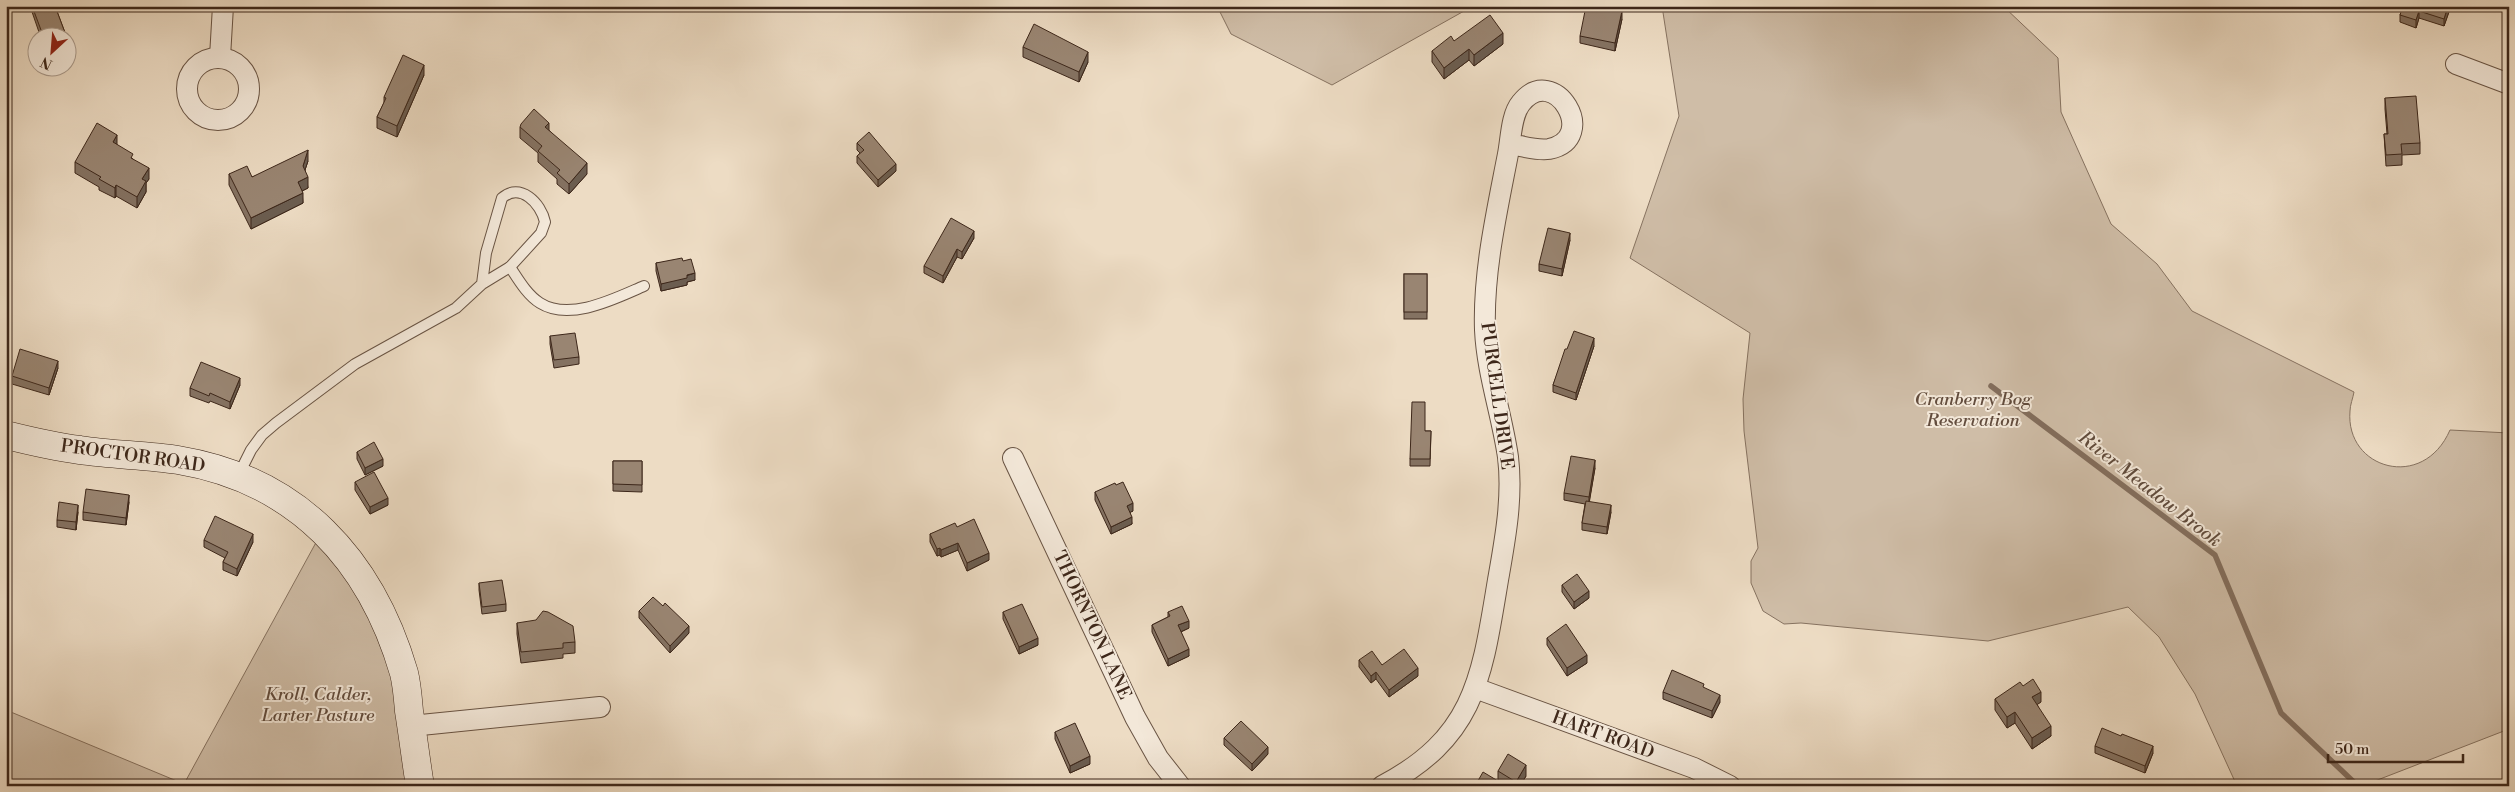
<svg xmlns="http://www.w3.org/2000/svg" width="2515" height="792" font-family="'Libre Bodoni',serif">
	<rect width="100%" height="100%" fill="#eddcc4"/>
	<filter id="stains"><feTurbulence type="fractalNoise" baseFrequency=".004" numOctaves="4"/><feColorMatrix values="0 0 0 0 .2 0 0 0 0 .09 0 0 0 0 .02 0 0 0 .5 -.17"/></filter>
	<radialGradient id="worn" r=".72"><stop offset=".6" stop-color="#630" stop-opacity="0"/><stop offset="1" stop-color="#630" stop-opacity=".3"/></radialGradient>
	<!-- green -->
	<g fill="#cfbda7" stroke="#867260">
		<polygon points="1217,6 1473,6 1332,85 1231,34"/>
		<path d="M1662 6H2003L2058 58 2061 112 2111 224 2157 264 2192 311 2354 392C2353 398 2350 405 2350 411 2345 469 2423 492 2450 430L2509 433V729L2362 786H2237L2195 694 2159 637 2128 607 1988 641 1801 623 1784 624 1763 611 1751 583V561L1758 548 1744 431 1743 399 1750 333 1630 258 1679 116Z"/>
		<polygon points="319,537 372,618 397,681 411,786 6,786 6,710 184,784"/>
	</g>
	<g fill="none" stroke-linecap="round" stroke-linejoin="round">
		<!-- stream -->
		<g stroke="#836e5d" stroke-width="5.5">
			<polyline points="1991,386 2215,555 2281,713 2358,786"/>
			<polyline points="2498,786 2509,779"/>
		</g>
		<!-- lane casing -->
		<g stroke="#695444" stroke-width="12">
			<g id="lane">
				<path d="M510 267C518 279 527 295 540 303 570 322 616 298 644 286"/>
				<path d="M238 476 251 450 262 435 276 423 355 364 456 308 482 284 510 267 541 233 545 222C541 203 520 182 502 198L486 253 482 284"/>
			</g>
		</g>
		<!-- street casing -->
		<g stroke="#695444" stroke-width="22">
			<g id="street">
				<polyline points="220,57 223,6"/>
				<circle cx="218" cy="89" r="31"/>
				<polyline points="2456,64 2509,84"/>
				<polyline points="1013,458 1135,717 1158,758 1180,786"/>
				<polyline points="1475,688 1694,768 1730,786"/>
				<polyline points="411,726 600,707"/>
				<path d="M1382 786C1476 737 1482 676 1498 580 1505 540 1513 498 1508 457 1502 415 1487 373 1485 330 1483 272 1497 211 1508 154 1511 139 1511 115 1521 103 1554 61 1601 139 1549 149 1537 151 1522 146 1510 144"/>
			</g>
		</g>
		<!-- secondary casing -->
		<g stroke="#3d271a" stroke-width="29">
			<path id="secondary" d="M6 435C30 441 56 447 80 450 113 455 146 455 178 460 298 480 371 560 404 673 407 685 408 699 409 711 413 736 416 761 420 786"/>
		</g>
		<!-- lane -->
		<use href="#lane" stroke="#f3e8d9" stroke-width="10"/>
		<!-- street -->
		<use href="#street" stroke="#f3e8d9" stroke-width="20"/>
		<!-- secondary -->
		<use href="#secondary" stroke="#f3e8d9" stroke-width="28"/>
	</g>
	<!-- wall -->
	<g fill="#847262" stroke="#3d271a">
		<polygon points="30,6 55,6 67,38 41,38"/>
		<polygon points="2403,6 2451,6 2444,26 2419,18 2416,28 2400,22 2400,15"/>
		<polygon points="1622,19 1615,51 1580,43 1580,36"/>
		<polygon points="1454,41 1503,44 1474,66 1469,60 1444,79 1432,62 1432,51"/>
		<polygon points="1023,47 1088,62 1079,82 1023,57"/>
		<polygon points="424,75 397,137 377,128 377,117 384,103 384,97"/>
		<polygon points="2385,98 2420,143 2420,154 2402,155 2402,165 2386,166 2384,134 2387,134 2385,109"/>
		<polygon points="520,127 549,130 587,174 569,194 557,184 557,179 538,162 538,153 520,138"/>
		<polygon points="857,143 896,171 878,187 857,163 857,156 860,153 857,150"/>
		<polygon points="117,145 133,159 149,179 146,183 146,192 137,208 116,196 115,198 99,190 99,187 75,173 75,162"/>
		<polygon points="308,161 305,170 308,188 302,191 303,203 251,229 229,185 229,174 252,177"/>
		<polygon points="974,238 962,259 957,257 943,283 924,273 924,266"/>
		<polygon points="1570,240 1562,276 1539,271 1539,264"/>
		<polygon points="683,261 695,280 687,282 687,285 661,291 656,271 656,263"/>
		<rect x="1404" y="274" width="23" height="45"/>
		<polygon points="550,336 579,357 579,364 554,368 550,344"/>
		<polygon points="1594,346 1576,400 1553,392 1553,385 1567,349"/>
		<polygon points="58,368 49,395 12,384 12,376"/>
		<polygon points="240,385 230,409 210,401 209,403 190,396 190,388"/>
		<polygon points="1425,431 1431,431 1430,466 1410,466 1410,459"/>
		<polygon points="357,452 383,466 365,475 357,459"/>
		<polygon points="613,461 642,461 642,492 613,491"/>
		<polygon points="1595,468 1589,502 1611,512 1607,534 1582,530 1582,523 1585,504 1564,500 1564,493"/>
		<polygon points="355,482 388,505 370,514 355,490"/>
		<polygon points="1095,492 1133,511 1130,512 1132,524 1111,534 1095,500"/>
		<polygon points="129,502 126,525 83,520 83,512"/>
		<polygon points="78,512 76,530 57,527 57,520"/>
		<polygon points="957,527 989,560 967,571 958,550 941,557 940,555 937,556 930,542 930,534"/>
		<polygon points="204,540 253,542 237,576 223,570 223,562 225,558 204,547"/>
		<polygon points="479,583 506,604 506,611 482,614 479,590"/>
		<polygon points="1562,585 1589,598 1574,609 1562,592"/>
		<polygon points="639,611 689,633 670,653 639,618"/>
		<polygon points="1003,612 1038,645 1019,654 1003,619"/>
		<polygon points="1168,612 1189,628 1181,632 1189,656 1168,666 1152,632 1152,625 1168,617"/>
		<polygon points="517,623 575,642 575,653 563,654 563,658 521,663 517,634"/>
		<polygon points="1547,638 1587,663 1567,676 1547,645"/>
		<polygon points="1359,660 1382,665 1418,676 1389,697 1376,679 1371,683 1359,667"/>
		<polygon points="2023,686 2041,702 2037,704 2051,736 2032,749 2015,723 2007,728 1995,710 1995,699"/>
		<polygon points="1663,692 1720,702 1712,718 1663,699"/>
		<polygon points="1055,732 1090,764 1070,773 1055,739"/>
		<polygon points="2121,736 2153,753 2145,773 2095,753 2095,746"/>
		<polygon points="1224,738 1268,754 1252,771 1224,745"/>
		<polygon points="1498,771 1526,776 1520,786 1504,786 1503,785 1503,786 1498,781"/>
	</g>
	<!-- shaded-wall -->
	<g fill="#6b5d50" stroke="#3d271a">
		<polygon points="2448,6 2451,6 2444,26 2444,19"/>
		<polygon points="1622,11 1622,19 1615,51 1615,43"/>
		<polygon points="2419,11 2419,18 2416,28 2416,20"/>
		<polygon points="1503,33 1503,44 1474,66 1474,55"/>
		<polygon points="1469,49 1469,60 1444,79 1444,68"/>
		<polygon points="72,50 72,58 68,59 68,52"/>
		<polygon points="1088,52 1088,62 1079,82 1079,72"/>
		<polygon points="424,65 424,75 397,137 397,126"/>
		<polygon points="549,123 549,134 545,127"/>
		<polygon points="117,135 117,146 113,142"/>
		<polygon points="308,150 308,161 303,176 303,166"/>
		<polygon points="587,163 587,174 569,194 569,184"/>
		<polygon points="896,164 896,171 878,187 878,180"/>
		<polygon points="149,168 149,179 146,183 146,192 137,208 137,197 142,179"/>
		<polygon points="308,177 308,188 298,193 298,182"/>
		<polygon points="116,185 116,196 115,198 115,188"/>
		<polygon points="303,193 303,203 251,229 251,218"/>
		<polygon points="974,231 974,238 962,259 962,252"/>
		<polygon points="1570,233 1570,240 1562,276 1562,269"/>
		<polygon points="957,249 957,257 943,283 943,276"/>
		<polygon points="695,273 695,280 687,282 687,285 661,291 661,284"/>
		<polygon points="1594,338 1594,346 1576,400 1576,393"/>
		<polygon points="58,361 58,368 49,395 49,388"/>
		<polygon points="240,378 240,385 230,409 230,402"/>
		<polygon points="383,459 383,466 365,475 365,468"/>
		<polygon points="1595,460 1595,468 1589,504 1589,497"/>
		<polygon points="129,495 129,502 126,525 126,518"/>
		<polygon points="388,498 388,505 370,514 370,507"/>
		<polygon points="1133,503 1133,511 1127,514 1127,506"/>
		<polygon points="78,505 78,512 76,530 76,522"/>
		<polygon points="1611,505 1611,512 1607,534 1607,527"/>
		<polygon points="1132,517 1132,524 1111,534 1111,527"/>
		<polygon points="253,534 253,542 237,576 237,569"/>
		<polygon points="958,543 958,550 941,557 941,550"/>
		<polygon points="940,548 940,555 937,556 937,549"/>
		<polygon points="989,553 989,560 967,571 967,563"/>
		<polygon points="1589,591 1589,598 1574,609 1574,602"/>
		<polygon points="1189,621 1189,628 1178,633 1178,625"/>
		<polygon points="689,626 689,633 670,653 670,646"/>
		<polygon points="1038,638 1038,645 1019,654 1019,647"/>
		<polygon points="1189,649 1189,656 1168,666 1168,659"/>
		<polygon points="1587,655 1587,663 1567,676 1567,668"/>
		<polygon points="1418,668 1418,676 1389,697 1389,690"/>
		<polygon points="1376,672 1376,679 1371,683 1371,676"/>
		<polygon points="2041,692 2041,702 2032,708 2032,697"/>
		<polygon points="1720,695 1720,702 1712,718 1712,711"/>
		<polygon points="2015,712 2015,723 2007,728 2007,717"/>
		<polygon points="2051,726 2051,736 2032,749 2032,738"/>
		<polygon points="2153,746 2153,753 2145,773 2145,766"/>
		<polygon points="1268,747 1268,754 1252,771 1252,764"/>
		<polygon points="1090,756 1090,764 1070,773 1070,766"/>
		<polygon points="1526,765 1526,776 1520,786 1516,786 1516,782"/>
	</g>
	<!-- building -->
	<g fill="#998572" stroke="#3d271a">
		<polygon points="32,6 55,6 67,38 44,38"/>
		<polygon points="1586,6 1598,6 1622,11 1615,43 1580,36"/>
		<polygon points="2403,6 2448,6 2444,19 2419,11 2416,20 2400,15"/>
		<polygon points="1490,15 1503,33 1474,55 1469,49 1444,68 1432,51 1451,36 1454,41"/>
		<polygon points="1034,24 1088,52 1079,72 1023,47"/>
		<polygon points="68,40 72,50 68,52"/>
		<polygon points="403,55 424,65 397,126 377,117 386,98 384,97"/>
		<polygon points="2416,96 2420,143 2401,144 2402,154 2386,155 2384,134 2388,134 2385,98"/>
		<polygon points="534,109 549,123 545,127 587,163 569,184 557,173 560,170 538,151 542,146 520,127 521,124"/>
		<polygon points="97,123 117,135 113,142 133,154 131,158 149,168 142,179 146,181 137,197 116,185 115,188 99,179 101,177 75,162"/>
		<polygon points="869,132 896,164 878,180 857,156 864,150 857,143"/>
		<polygon points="308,150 303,166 308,177 298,182 303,193 251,218 229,174 247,166 252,177"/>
		<polygon points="951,218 974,231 962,252 957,249 943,276 924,266"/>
		<polygon points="1548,228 1570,233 1562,269 1539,264"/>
		<polygon points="682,258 683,261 691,259 695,273 687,275 687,278 661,284 656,263"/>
		<rect x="1404" y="274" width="23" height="38"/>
		<polygon points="1574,331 1594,338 1576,393 1553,385 1565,349 1567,349"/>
		<polygon points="575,333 579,357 554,360 550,336"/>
		<polygon points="20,349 58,361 49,388 12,376"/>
		<polygon points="201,362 240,378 230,402 210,393 209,396 190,388"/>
		<polygon points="1412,402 1425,402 1425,431 1431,431 1430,459 1410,459"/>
		<polygon points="374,442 383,459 365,468 357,452"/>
		<polygon points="1571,456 1595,460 1589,497 1564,493"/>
		<polygon points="613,461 642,461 642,485 613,484"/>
		<polygon points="374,472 388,498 370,507 355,482"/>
		<polygon points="1123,482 1133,503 1127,506 1132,517 1111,527 1095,492 1115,483 1116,485"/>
		<polygon points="86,489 129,495 126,518 83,512"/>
		<polygon points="1586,501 1611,505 1607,527 1582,523"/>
		<polygon points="59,502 78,505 76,522 57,520"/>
		<polygon points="215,516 253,534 237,569 223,562 228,552 204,540"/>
		<polygon points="974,519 989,553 967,563 958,543 941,550 940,548 937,549 930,534 955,523 957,527"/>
		<polygon points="1577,574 1589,591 1574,602 1562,585"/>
		<polygon points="502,580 506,604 482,607 479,583"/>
		<polygon points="653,597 663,606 665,603 689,626 670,646 639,611"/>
		<polygon points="1022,604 1038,638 1019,647 1003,612"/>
		<polygon points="1182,606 1189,621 1178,625 1189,649 1168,659 1152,625 1170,616 1168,612"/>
		<polygon points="543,611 548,612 573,626 575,642 563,643 563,648 521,652 517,623 536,620"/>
		<polygon points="1566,624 1587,655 1567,668 1547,638"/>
		<polygon points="1404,649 1418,668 1389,690 1376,672 1371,676 1359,660 1372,651 1382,665"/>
		<polygon points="1672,670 1704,684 1703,687 1720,695 1712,711 1663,692"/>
		<polygon points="2033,679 2041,692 2032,697 2051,726 2032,738 2015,712 2007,717 1995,699 2020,682 2023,686"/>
		<polygon points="1241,721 1268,747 1252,764 1224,738"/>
		<polygon points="1075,723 1090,756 1070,766 1055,732"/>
		<polygon points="2102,728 2121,736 2122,734 2153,746 2145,766 2095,746"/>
		<polygon points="1508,754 1526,765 1516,782 1498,771"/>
		<polygon points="1483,772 1503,784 1502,786 1475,786"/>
	</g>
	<g text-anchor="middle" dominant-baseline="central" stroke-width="4" stroke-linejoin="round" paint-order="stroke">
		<!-- street labels -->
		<g font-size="18" fill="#3d271a" stroke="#f3e8d9">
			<text transform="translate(1497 396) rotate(82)">PURCELL DRIVE</text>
			<text transform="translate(133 456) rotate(8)">PROCTOR ROAD</text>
			<text transform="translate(1092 625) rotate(65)">THORNTON LANE</text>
			<text transform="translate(1603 735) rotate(20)">HART ROAD</text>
		</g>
		<!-- park labels -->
		<g font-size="18" font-style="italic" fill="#624c3d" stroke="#f3e8d9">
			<text x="1973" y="399">Cranberry Bog<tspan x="1973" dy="21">Reservation</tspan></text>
			<text x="318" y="694">Kroll, Calder,<tspan x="318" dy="21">Larter Pasture</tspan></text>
		</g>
		<!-- water labels -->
		<g font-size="19" font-style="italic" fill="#604b3c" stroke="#f3e8d9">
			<text transform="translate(2150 489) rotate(38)">River Meadow Brook</text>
		</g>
	</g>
	<!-- margin -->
	<rect width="2515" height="792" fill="none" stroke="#eddcc4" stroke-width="25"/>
	<rect x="8" y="8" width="2500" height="777" fill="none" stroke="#3d271a" stroke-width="2.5"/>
	<rect x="12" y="12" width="2490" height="767" fill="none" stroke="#3d271a"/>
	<!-- north arrow -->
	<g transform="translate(52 52) rotate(206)"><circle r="24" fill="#f3e8d9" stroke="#aa9b8d"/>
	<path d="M0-4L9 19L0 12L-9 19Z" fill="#8f2418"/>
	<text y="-8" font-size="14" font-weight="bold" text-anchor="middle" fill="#3d271a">N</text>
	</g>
	<!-- scale -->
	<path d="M2328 754v8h135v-8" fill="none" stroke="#3d271a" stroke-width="2.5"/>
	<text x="2335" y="754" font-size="15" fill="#3d271a" stroke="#f3e8d9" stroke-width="4" paint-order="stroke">50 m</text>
	<rect width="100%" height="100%" filter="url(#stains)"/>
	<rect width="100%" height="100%" fill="url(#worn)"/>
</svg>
